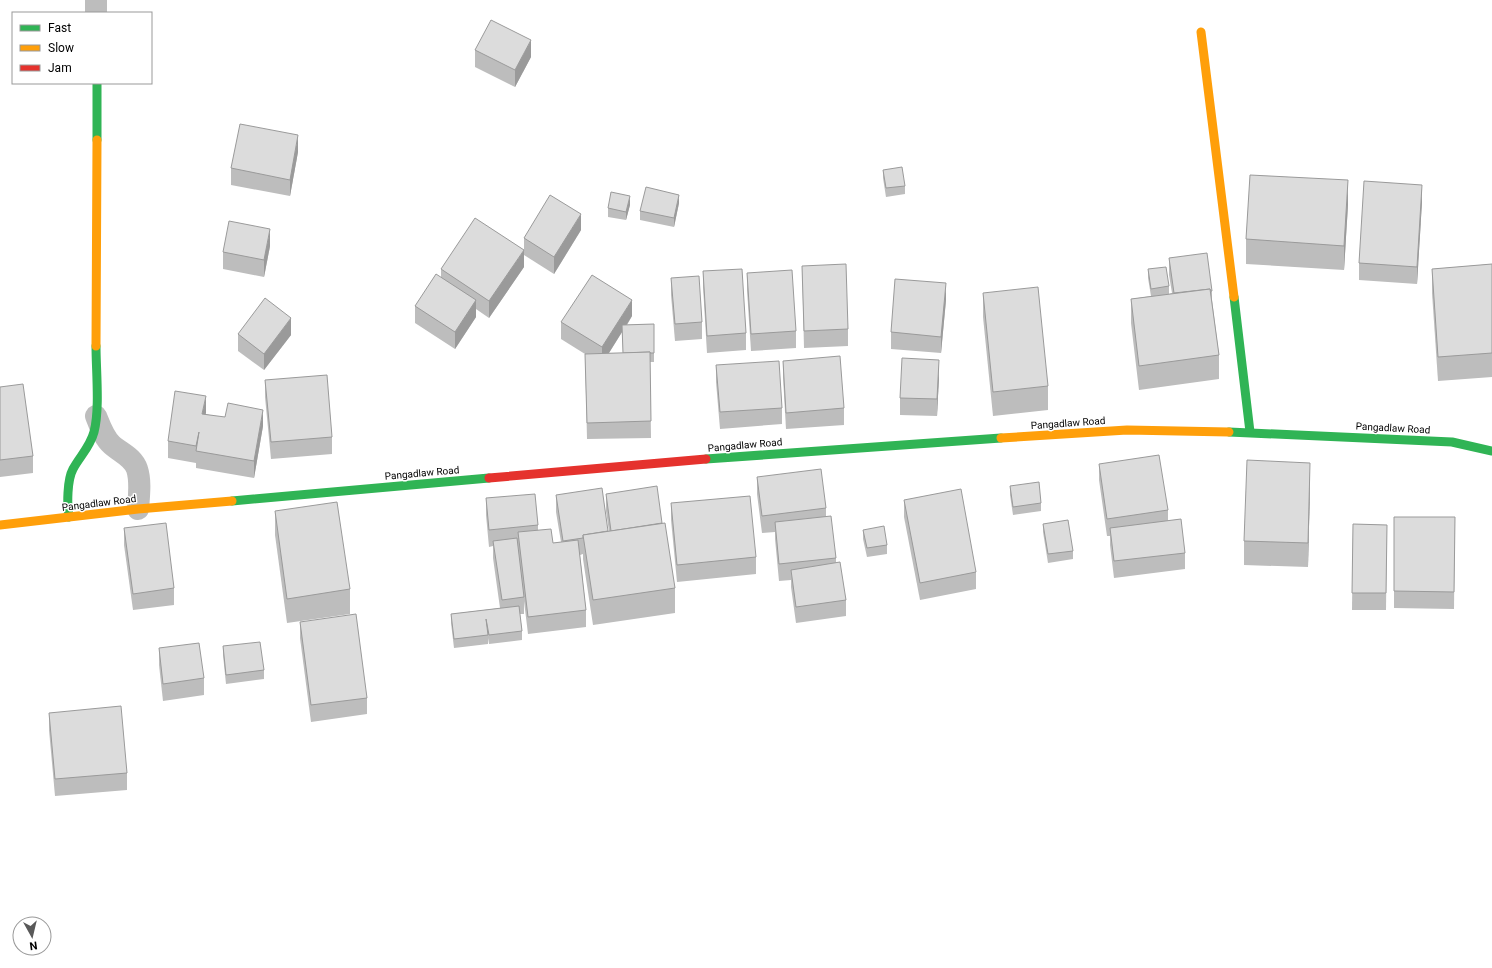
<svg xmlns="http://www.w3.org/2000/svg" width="1492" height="968" font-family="Roboto,sans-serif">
	<rect width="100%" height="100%" fill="#fff"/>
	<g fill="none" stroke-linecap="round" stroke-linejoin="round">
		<!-- street -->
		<g stroke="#bdbdbd" stroke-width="22">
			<polyline points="96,0 96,13"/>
			<path d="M96 416C100 426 104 438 112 445 121 453 133 457 137 469 141 481 139 496 138 509"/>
		</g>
		<!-- fast -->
		<g stroke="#30b455" stroke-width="9">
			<polyline points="97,140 97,83"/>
			<polyline points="1234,297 1250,432"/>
			<polyline points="1229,432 1452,442 1492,451"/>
			<polyline points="706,459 1001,438"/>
			<polyline points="232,501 489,478"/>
			<path d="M69 517C67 505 67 480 73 469 80 456 90 447 94 432 100 409 96 371 96 346"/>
		</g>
		<!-- slow -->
		<g stroke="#ff9f0a" stroke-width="9">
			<polyline points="1201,32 1234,297"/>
			<polyline points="96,346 97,140"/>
			<polyline points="1001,438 1127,430 1229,432"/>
			<polyline points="0,525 138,509 232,501"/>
		</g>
		<!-- jam -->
		<polyline stroke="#e5322d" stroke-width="9" points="489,478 706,459"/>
	</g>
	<!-- wall -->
	<g fill="#bdbdbd" fill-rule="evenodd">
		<polygon points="475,50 531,57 515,87 475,67"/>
		<polygon points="298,152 290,196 231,185 231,168"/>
		<polygon points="883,170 905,186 905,194 886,197 883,178"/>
		<polygon points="1422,202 1417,284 1359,280 1359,263"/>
		<polygon points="679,203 674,227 640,220 640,211"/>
		<polygon points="630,205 626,220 608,217 608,208"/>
		<polygon points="1348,205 1344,270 1246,264 1246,239"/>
		<polygon points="581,230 554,274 524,255 524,238"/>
		<polygon points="270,246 264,277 223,269 223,252"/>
		<polygon points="1169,258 1212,291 1212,300 1219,355 1219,379 1139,390 1131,323 1131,299 1151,296 1148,278 1148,269 1169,286 1169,294 1172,293 1169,275"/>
		<polygon points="1492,264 1492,377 1438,381 1432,293 1432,269"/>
		<polygon points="802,266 848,329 848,346 804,348"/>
		<polygon points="524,267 489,318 476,309 476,317 455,349 415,323 415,306 441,277 441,269"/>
		<polygon points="703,271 746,333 746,350 707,353 703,287"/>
		<polygon points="747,273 796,331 796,348 751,351 747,290"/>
		<polygon points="671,278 702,322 702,339 675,341 671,295"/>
		<polygon points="983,293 1048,386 1048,410 993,416 983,317"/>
		<polygon points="946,300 941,353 891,349 891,332"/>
		<path d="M632 316 627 325 654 324V362H650L651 438 587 439 585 354 561 339V322ZM622 332 623 353H609Z"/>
		<polygon points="238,334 291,335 264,370 238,351"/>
		<polygon points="783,361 844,408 844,425 786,429 783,377"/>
		<polygon points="716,365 782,408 782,424 720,429 716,382"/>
		<polygon points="939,377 937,416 900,415 900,398"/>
		<polygon points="265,380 332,437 332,454 271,459 265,397"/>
		<polygon points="0,387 33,456 33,473 0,477"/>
		<polygon points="205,414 263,426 254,478 196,468 196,462 196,463 168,458 168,441"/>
		<polygon points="1099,464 1168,510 1168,521 1185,553 1185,569 1114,578 1110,545 1110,536 1107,536 1099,480"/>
		<polygon points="757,477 826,508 826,517 836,558 836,563 846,600 846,616 796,623 791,587 791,580 779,581 775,539 775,532 762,533 757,494"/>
		<polygon points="1010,486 1041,503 1041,511 1013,515 1010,495"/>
		<polygon points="1310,487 1308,567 1244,565 1244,541"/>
		<polygon points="606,494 662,523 675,588 675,613 593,625 583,559 583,554 580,555 586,610 586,627 528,634 524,601 524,614 520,614 522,631 522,640 489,644 488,638 488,644 454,648 451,623 451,614 500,608 493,558 493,546 489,547 486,515 486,498 538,525 538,530 553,543 561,542 556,512 556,495 608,531 609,531 606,511"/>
		<polygon points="904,500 976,572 976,589 920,600 904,517"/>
		<polygon points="671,503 756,557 756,574 677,582 671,520"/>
		<polygon points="275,511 350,589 350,614 287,623 275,535"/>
		<polygon points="1394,517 1455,517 1454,609 1394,608"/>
		<polygon points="1043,524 1073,551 1073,559 1048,563 1043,532"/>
		<polygon points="1353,524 1387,525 1386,610 1352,610"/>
		<polygon points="124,528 174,588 174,605 133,610 124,545"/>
		<polygon points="863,530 887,545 887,554 867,557 863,539"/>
		<polygon points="300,622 367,698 367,714 311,722 300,638"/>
		<polygon points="223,646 264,670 264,679 226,684 223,655"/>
		<polygon points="159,648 204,678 204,695 163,701 159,665"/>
		<polygon points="49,713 127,773 127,790 55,796 49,730"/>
	</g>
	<!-- shaded-wall -->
	<g fill="#9a9a9a">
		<polygon points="531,40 531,57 515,87 515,70"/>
		<polygon points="298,135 298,152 290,196 290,180"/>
		<polygon points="1348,180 1348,205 1344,270 1344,246"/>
		<polygon points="1422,185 1422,202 1417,284 1417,267"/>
		<polygon points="679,195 679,203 674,227 674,218"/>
		<polygon points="630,196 630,205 626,220 626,212"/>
		<polygon points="581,214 581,230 554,274 554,257"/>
		<polygon points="270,229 270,246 264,277 264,260"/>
		<polygon points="524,250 524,267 489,318 489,301"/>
		<polygon points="946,283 946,300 941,353 941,337"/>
		<polygon points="476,300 476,317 455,349 455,332"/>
		<polygon points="632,300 632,316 602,364 602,347"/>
		<polygon points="291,318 291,335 264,370 264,354"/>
		<polygon points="939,360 939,377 937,416 937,399"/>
		<polygon points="206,396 206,413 202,430 202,414"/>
		<polygon points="263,410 263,426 254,478 254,461"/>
		<polygon points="199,432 196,451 196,463 196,446"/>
		<polygon points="1310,463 1310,487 1308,567 1308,543"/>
	</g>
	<!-- building -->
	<g fill="#dcdcdc" stroke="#9a9a9a">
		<polygon points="491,20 531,40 515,70 475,50"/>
		<polygon points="240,124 298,135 290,180 231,168"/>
		<polygon points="902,167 905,186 886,188 883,170"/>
		<polygon points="1250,175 1348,180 1344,246 1246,239"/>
		<polygon points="1364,181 1422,185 1417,267 1359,263"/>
		<polygon points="646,187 679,195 674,218 640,211"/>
		<polygon points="611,192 630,196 626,212 608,208"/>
		<polygon points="550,195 581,214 554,257 524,238"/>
		<polygon points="475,218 524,250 489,301 441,269"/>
		<polygon points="229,221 270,229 264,260 223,252"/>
		<polygon points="1207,253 1212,291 1211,291 1210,289 1174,293 1169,258"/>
		<polygon points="846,264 848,329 804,331 802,266"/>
		<polygon points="1492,264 1492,353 1438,357 1432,269"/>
		<polygon points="1166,267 1169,286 1151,289 1148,269"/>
		<polygon points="742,269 746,333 707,336 703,271"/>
		<polygon points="792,270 796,331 751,334 747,273"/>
		<polygon points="436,274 476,300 455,332 415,306"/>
		<polygon points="592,275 632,300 602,347 561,322"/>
		<polygon points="699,276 702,322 675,324 671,278"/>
		<polygon points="895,279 946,283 941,337 891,332"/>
		<polygon points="1038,287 1048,386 993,392 983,293"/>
		<polygon points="1210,289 1219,355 1139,366 1131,299"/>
		<polygon points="265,298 291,318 264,354 238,334"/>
		<polygon points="654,324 654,353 650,353 650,352 623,353 622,325"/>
		<polygon points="650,352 651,421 587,423 585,354"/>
		<polygon points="840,356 844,408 786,413 783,361"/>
		<polygon points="902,358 939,360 937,399 900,398"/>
		<polygon points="779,361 782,408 720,412 716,365"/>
		<polygon points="327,375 332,437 271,442 265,380"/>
		<polygon points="23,384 33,456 0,460 0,387"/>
		<polygon points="175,391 206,396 202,414 225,417 228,403 263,410 254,461 196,451 199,432 196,446 168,441"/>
		<polygon points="1159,455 1168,510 1107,519 1099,464"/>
		<polygon points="1247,460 1310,463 1308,543 1244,541"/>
		<polygon points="821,469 826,508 762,516 757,477"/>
		<polygon points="1039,482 1041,503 1013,507 1010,486"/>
		<polygon points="657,486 662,523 611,531 606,494"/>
		<polygon points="602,488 608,531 583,535 583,538 563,541 556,495"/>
		<polygon points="961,489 976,572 920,583 904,500"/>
		<polygon points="535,494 538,525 489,530 486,498"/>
		<polygon points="750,496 756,557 677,565 671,503"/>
		<polygon points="337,502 350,589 287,599 275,511"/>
		<polygon points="831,516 836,558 779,564 775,522"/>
		<polygon points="1394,517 1455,517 1454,592 1394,591"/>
		<polygon points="1181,519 1185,553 1114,561 1110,528"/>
		<polygon points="1068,520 1073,551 1048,554 1043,524"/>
		<polygon points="166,523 174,588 133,594 124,528"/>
		<polygon points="665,523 675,588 593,600 583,535"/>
		<polygon points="1353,524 1387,525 1386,593 1352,593"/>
		<polygon points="884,526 887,545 867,548 863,530"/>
		<polygon points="551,529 553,543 578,540 586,610 528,617 518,532"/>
		<polygon points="517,538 524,597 502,600 493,541"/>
		<polygon points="840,562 846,600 796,607 791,570"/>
		<polygon points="519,606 522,631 489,635 486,619 488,635 454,639 451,614"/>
		<polygon points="356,614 367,698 311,705 300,622"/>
		<polygon points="260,642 264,670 226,675 223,646"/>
		<polygon points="199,643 204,678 163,684 159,648"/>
		<polygon points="121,706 127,773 55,779 49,713"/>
	</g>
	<g text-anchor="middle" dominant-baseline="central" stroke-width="3" stroke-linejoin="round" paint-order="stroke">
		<!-- street labels -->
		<g font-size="10" fill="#000" stroke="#fff">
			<text transform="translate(1068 423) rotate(-4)">Pangadlaw Road</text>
			<text transform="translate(1393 428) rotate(3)">Pangadlaw Road</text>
			<text transform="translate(745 445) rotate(-5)">Pangadlaw Road</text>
			<text transform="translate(422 473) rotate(-5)">Pangadlaw Road</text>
			<text transform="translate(99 503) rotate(-7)">Pangadlaw Road</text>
		</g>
	</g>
	<!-- legend -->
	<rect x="12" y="12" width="140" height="72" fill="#ffffff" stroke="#999999"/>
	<rect x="20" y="25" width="20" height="6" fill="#30b455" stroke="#999999"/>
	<text x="48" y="32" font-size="12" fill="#000000">Fast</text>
	<rect x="20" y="45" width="20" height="6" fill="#ff9f0a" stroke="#999999"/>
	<text x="48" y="52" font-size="12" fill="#000000">Slow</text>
	<rect x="20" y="65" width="20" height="6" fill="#e5322d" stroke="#999999"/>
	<text x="48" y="72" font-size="12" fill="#000000">Jam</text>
	<!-- north arrow -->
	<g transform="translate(32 936) rotate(172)"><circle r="19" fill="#ffffff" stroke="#999999"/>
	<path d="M0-3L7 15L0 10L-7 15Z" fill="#595959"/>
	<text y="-6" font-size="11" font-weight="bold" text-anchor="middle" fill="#000000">N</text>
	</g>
</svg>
